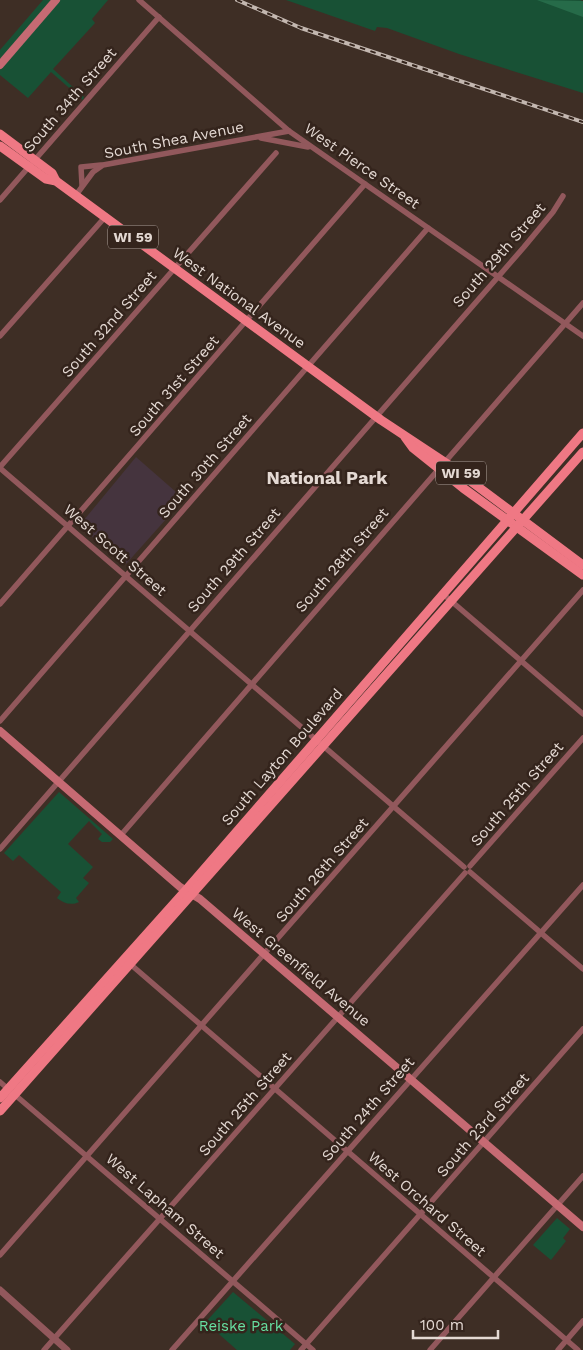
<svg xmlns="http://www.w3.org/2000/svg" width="583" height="1350" font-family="'Work Sans',sans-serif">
	<rect width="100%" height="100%" fill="#3e2e25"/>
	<!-- education -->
	<polygon fill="#45343e" points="136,457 184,499 126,564 79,526"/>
	<!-- green -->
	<g fill="#185135">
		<polygon points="43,0 108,0 92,19 95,23 53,69 84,97 83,100 51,72 28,98 0,75 0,50"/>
		<polygon points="286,0 580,0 583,1 583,93 459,54 387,28 377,27 375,31"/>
		<path d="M59 792 113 839 110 842H102L98 839 102 834 89 821 68 844 93 867 83 878 89 883 76 898 79 902C71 906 63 903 57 898L61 892 19 855 13 861 4 853Z"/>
		<polygon points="557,1218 570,1229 563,1238 566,1241 551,1260 533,1245"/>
		<polygon points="233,1292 295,1344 290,1350 237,1350 212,1328 209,1331 203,1325"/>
	</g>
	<!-- forest -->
	<polygon fill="#266b49" points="537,0 583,1 583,17"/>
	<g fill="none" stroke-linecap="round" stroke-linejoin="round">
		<!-- minor -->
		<g stroke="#92585c" stroke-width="5.5">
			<polyline points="139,0 289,131 583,336"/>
			<polyline points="261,138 308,147"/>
			<polyline points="82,185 81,167 101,165"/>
			<polyline points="76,195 93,172 103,165 289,131"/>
			<polyline points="0,200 159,17"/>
			<polyline points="0,336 106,216"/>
			<polyline points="0,467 276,153"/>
			<polyline points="0,468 464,867"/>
			<polyline points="443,594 583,714"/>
			<polyline points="0,604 365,184"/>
			<polyline points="0,721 428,228"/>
			<polyline points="121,835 583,303"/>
			<polyline points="0,849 524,247 553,212 563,196"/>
			<polyline points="470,866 583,738"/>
			<polyline points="470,872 583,969"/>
			<polyline points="129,963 578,1350"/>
			<polyline points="0,1082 313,1350"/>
			<polyline points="0,1255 583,590"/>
			<polyline points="44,1350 465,873"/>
			<polyline points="172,1350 583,885"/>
			<polyline points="301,1350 583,1029"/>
			<polyline points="430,1350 583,1176"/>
			<polyline points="558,1350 583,1321"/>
		</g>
		<!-- tertiary -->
		<polyline stroke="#92585c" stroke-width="7" points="0,1290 67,1350"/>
		<!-- secondary -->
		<g stroke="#c66a73" stroke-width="8">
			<polyline points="0,65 56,0"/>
			<polyline points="0,731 180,887 200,899 583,1227"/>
		</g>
		<!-- primary -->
		<g stroke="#ef7884" stroke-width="9">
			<polyline points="0,134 52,173 56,181"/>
			<polyline points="0,146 46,179 56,181 381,420 449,465 583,565"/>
			<polyline points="405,437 413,448 463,488 583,575"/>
			<polyline points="0,1098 186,890 583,433"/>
			<polyline points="0,1111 583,452"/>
		</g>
		<!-- rail casing -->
		<g stroke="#c3b7b0" stroke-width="4">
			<polyline id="rail" points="237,0 301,28 583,122"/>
		</g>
		<!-- rail -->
		<use href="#rail" stroke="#34241c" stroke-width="2" stroke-dasharray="5.5" stroke-linecap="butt"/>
	</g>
	<g text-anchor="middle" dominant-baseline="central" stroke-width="5" stroke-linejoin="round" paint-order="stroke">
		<!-- shield labels -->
		<g fill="#34241c" stroke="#afa39c" stroke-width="1">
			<rect x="108" y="225.5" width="50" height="23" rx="4"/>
			<rect x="436" y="461.5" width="50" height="23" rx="4"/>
		</g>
		<g font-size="14" font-weight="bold" fill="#e4d9d3">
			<text x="133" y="237">WI 59</text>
			<text x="461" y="473">WI 59</text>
		</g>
		<!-- street labels -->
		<g font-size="15" fill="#e4d9d3" stroke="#34241c">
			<text transform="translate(70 100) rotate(-49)">South 34th Street</text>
			<text transform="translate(174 140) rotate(-11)">South Shea Avenue</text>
			<text transform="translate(362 166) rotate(35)">West Pierce Street</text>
			<text transform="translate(499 255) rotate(-49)">South 29th Street</text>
			<text transform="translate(239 298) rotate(36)">West National Avenue</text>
			<text transform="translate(109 324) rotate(-49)">South 32nd Street</text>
			<text transform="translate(174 386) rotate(-49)">South 31st Street</text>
			<text transform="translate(205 466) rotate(-49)">South 30th Street</text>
			<text transform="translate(115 550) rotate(41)">West Scott Street</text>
			<text transform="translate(234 560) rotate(-49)">South 29th Street</text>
			<text transform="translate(342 560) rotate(-49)">South 28th Street</text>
			<text transform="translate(282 757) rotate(-49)">South Layton Boulevard</text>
			<text transform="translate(517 794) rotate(-49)">South 25th Street</text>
			<text transform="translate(322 870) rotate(-49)">South 26th Street</text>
			<text transform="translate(301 967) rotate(40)">West Greenfield Avenue</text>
			<text transform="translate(245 1104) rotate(-49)">South 25th Street</text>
			<text transform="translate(368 1109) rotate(-49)">South 24th Street</text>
			<text transform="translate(483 1125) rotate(-49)">South 23rd Street</text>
			<text transform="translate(427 1204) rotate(41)">West Orchard Street</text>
			<text transform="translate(165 1206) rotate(41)">West Lapham Street</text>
		</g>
		<!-- park labels -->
		<g font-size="15" fill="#66dfa1" stroke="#34241c">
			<text x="241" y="1326">Reiske Park</text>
		</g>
		<!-- quarter labels -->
		<g font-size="18" font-weight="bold" fill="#e4d9d3" stroke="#34241c">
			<text x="327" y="477">National Park</text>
		</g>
	</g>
	<!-- scale -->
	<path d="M413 1330v8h85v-8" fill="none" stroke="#e4d9d3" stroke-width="2.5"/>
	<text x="420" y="1330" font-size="15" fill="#e4d9d3" stroke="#34241c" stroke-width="4" paint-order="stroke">100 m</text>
</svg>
